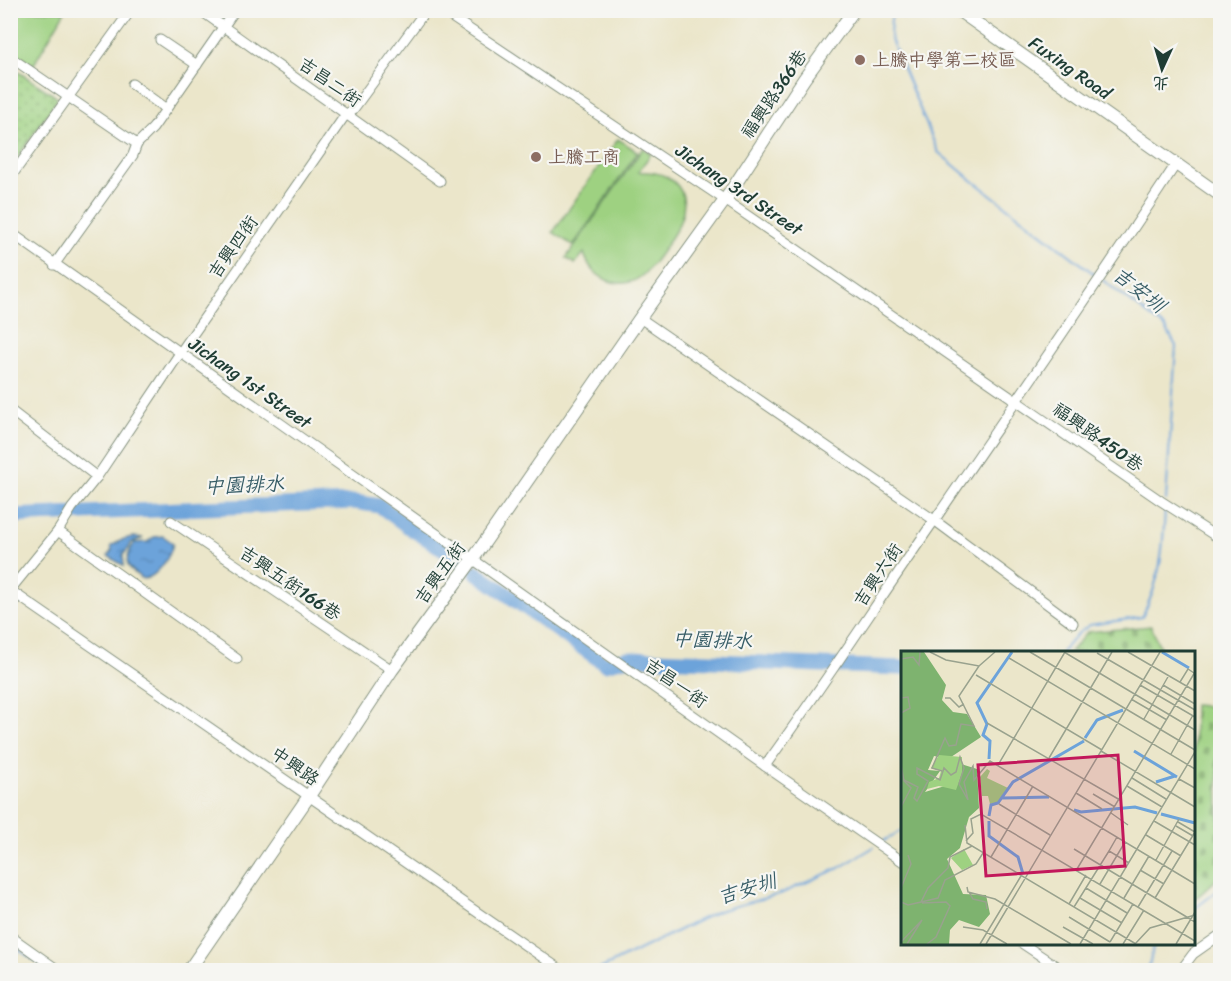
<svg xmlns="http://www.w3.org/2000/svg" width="1231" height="981" font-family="Sriracha,'LXGW WenKai TC',sans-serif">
	<defs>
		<pattern id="cemetery-stones" width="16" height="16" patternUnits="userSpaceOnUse" patternTransform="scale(1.5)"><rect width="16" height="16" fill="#9ed181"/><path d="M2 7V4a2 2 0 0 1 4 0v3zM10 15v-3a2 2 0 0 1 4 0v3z" fill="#80ab6a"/></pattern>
		<pattern id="park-dots" width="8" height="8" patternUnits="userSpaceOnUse" patternTransform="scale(1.5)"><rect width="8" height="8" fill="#9ed181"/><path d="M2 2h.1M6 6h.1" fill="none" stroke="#80ab6a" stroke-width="1.8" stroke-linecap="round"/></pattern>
		<pattern id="water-ripples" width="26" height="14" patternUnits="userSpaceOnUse" patternTransform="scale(1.5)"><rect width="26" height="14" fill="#6ca3da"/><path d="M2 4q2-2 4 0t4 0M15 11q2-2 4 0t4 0" fill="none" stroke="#5886b2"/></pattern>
	</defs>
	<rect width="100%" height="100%" fill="#f6f6f2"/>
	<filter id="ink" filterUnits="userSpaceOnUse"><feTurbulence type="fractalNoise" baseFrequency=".0167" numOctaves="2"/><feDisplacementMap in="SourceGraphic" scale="12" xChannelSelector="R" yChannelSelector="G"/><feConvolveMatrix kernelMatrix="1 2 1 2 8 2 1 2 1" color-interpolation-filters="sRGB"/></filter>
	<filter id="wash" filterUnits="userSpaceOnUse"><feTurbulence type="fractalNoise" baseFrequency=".008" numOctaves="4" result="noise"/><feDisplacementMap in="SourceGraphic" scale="24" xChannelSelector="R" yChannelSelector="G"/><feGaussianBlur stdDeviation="1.35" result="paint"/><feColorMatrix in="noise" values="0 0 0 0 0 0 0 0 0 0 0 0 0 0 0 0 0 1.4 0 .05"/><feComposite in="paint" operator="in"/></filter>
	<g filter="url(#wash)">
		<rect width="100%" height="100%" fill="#ebe6ca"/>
		<!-- grass -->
		<g fill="#9ed181" stroke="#5e875a" stroke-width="1.5">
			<polygon points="11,10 65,11 33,66 11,50"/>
			<polygon points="618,139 638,152 573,246 553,232"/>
			<path d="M643 148 651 154 638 172C667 170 692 186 681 219 677 231 655 263 645 273 624 294 591 280 584 253L575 264 566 258Z"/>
		</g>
		<!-- cemetery -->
		<g fill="url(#cemetery-stones)" stroke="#5e875a" stroke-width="1.5">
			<polygon points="1151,626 1162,652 1070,652 1087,632"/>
			<polygon points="1194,705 1217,707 1220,870 1217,879 1194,900"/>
		</g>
		<!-- park -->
		<polygon fill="url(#park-dots)" stroke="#5e875a" stroke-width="1.5" points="11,67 58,98 11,167"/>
		<!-- water -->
		<g fill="url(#water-ripples)" stroke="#467087" stroke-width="1.5">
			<path d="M163 536 173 543C171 556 157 578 143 579 126 567 122 563 134 543L147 542 154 537Z"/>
			<polygon points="133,537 143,538 130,543 129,548 123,555 124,566 108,556 112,550 111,546 124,539"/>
		</g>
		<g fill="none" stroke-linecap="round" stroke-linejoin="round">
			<!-- stream -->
			<g stroke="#6ca3da" stroke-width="2">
				<polyline points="896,10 891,19 890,37 938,152 968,177 1097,276"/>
				<polyline points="1101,279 1166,328 1176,346 1166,500"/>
				<path d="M1062 652 1077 634 1090 625 1142 617C1161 580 1163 550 1165 509"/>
				<polyline points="882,842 902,830"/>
				<polyline points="1194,909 1220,889"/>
				<polyline points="10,944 49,970"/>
				<polyline points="598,970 718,911 780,894 839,868 874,847"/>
				<polyline points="1148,970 1154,944"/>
			</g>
			<!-- river -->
			<g stroke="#6ca3da" stroke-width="15">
				<polyline points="10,516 354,502 380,506 410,528 462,561"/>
				<polyline points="477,573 605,664 628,658 902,668"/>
			</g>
		</g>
	</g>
	<g filter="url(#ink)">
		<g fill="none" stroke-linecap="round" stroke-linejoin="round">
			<!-- minor casing -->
			<g stroke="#85927f" stroke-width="11">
				<g id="minor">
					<polyline points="200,10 440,181"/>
					<polyline points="426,10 352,111 346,114 180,353 97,477 72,508 58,531 10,590 561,970"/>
					<polyline points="441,10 725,200 1161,501 1220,539"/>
					<polyline points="160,40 197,65"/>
					<polyline points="10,57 137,144 133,155 54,265"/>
					<polyline points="132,84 166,109"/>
					<polyline points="137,144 153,128 235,10"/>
					<polyline points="10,178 131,10"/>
					<polyline points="10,232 765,766 902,861"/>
					<polyline points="640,318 934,520 1073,623"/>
					<polyline points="10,410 97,477"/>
					<polyline points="171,521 392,670"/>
					<polyline points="58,531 237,659"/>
					<path d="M765 766C825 683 880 598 938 515 1018 398 1099 282 1176 164"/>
					<polyline points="10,936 58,970"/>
					<polyline points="1023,944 1062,970"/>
					<polyline points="1181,970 1193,954 1220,935"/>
				</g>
			</g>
			<!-- tertiary casing -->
			<g stroke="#85927f" stroke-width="14">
				<g id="tertiary">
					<polyline points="958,10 1220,195"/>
					<polyline points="189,970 309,796 392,670 473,559 640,318 725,200 804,79 854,10"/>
				</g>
			</g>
			<!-- minor -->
			<use href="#minor" stroke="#fff" stroke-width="9"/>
			<!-- tertiary -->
			<use href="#tertiary" stroke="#fff" stroke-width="12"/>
		</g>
	</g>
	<!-- markers -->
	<g fill="#8d6e63" stroke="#f6f6f2" stroke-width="2">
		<circle cx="860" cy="60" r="6"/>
		<circle cx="536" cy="157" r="6"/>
	</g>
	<g text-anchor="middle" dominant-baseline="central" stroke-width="4.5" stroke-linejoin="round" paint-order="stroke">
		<!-- education labels -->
		<g font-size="18" fill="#785e54" stroke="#f6f6f2" text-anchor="start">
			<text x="872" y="60">上騰中學第二校區</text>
			<text x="548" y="157">上騰工商</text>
		</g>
		<!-- street labels -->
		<g font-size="18" fill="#1f3d34" stroke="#f6f6f2">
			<text transform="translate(1070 68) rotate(35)">Fuxing Road</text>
			<text transform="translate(330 82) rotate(35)">吉昌二街</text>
			<text transform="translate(774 94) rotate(-56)">福興路366巷</text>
			<text transform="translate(739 190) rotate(34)">Jichang 3rd Street</text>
			<text transform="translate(233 247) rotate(-55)">吉興四街</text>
			<text transform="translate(250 383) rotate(35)">Jichang 1st Street</text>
			<text transform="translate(1098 437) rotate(35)">福興路450巷</text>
			<text transform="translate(440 573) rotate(-54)">吉興五街</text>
			<text transform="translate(878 575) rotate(-56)">吉興六街</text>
			<text transform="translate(290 583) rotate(34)">吉興五街166巷</text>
			<text transform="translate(676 683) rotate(35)">吉昌一街</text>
			<text transform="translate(295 766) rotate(35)">中興路</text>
		</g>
		<!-- water labels -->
		<g font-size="20" font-style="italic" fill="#365c66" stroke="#f6f6f2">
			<text transform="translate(1139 290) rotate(38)">吉安圳</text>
			<text transform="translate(244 485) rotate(-2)">中園排水</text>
			<text transform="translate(712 640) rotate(2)">中園排水</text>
			<text transform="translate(747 889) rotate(-17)">吉安圳</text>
		</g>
	</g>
	<!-- overview -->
	<g transform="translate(901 651)">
		<rect width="294" height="294" fill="#ebe6ca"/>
		<path d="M0 1H23L45 34 41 49 52 61 66 63 80 86 47 108 33 105 27 119 39 120 24 141 57 131 60 113 76 118 78 157 68 166 59 197 46 208 62 243 85 244 89 263 78 276 58 269 49 279 48 293H0Z" fill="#7eb36f"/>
		<path d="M38 104 61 106V122L55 139 38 135 26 138 28 131 38 127 40 120 30 117ZM86 118 89 120 86 127 107 137 96 152 89 153 87 145H81L79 126ZM63 198 72 214 61 219 50 207Z" fill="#9ed181"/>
		<path fill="none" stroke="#6ca3da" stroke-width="3" d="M261 1 288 17M184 87 196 69 222 59M233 100 276 126M88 108 89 90 82 84 86 73 76 52 111 1M255 131 274 125M101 147 148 146M173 159 180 161 234 156 256 162M260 163 294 172M88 165 90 154 97 152 112 131 183 90M88 170V185L117 206 122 223"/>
		<path fill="none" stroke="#99a28e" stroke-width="1.5" d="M29 1 45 9 78 15 94 1M129 1 294 99M163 1 294 79M227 1 294 40M196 2 294 59M108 7 294 118M0 8 12 6 18 14 19 1M75 24 201 99M279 31 287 18 293 22M239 34 294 66M262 34 294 53M0 47 7 46 9 57 0 62M44 47H49L58 56 63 53M230 48 266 69M243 68 268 24M86 72 219 149M200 100 294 156M270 103 292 64M148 107 211 1M0 114 3 130 10 137 0 156M97 114 164 1M41 120 31 117 44 87 48 95 55 94 60 73 73 75 58 45 78 15M231 127 265 148M278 128 294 137M3 129 17 136 13 147 16 150 27 130 16 123V117L39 129 43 117 50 124 55 121 59 106 63 117 58 133 67 149 63 131 72 115 73 129 89 110 294 233M226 135 261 156M175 142 201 158M192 143 214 156M98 153 149 184M210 162 227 174M253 170 294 194M277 171 294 181M64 174 66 192 235 293M275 175 292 185M245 184 280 205M216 186 208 200 228 212M65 190 72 182 70 168 80 163 294 290M173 198 294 271M90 206 132 135M255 209 278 168M176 218 294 21M239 219 263 233M199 233 224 191M66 236 67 241 94 248 170 293M0 237 10 213 7 204M185 237 226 262M68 241 72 248 85 251 86 258M179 247 221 272M223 247 248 205M254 247 294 181M0 251 7 254 20 251 27 237 47 217 49 206 71 195M20 251 37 247 44 229 75 213 82 202M21 252 45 251 49 255 35 286 26 293M168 253 185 224M173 256 208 200M237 256 271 200M168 266 209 291M62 276 82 279 106 293M162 276 192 293M0 291 21 269 6 293M209 291 232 253M79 293 120 225M85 293 259 1M179 293 294 101M222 293 243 259M234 293 249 277 294 264M275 293 294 261"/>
		<path fill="#c2185b" fill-opacity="0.15" stroke="#c2185b" stroke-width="3" d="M217 104 224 215 85 225 77 114Z"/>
		<rect width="294" height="294" fill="none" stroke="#1f3d34" stroke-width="3"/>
	</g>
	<!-- margin -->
	<rect width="1231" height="981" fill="none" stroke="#f6f6f2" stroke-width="36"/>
	<!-- north arrow -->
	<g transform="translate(1162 69) rotate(184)" stroke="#f6f6f2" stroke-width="4.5" paint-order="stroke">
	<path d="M0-4.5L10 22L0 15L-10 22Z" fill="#1f3d34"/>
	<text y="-9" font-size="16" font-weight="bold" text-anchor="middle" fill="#1f3d34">北</text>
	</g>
</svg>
